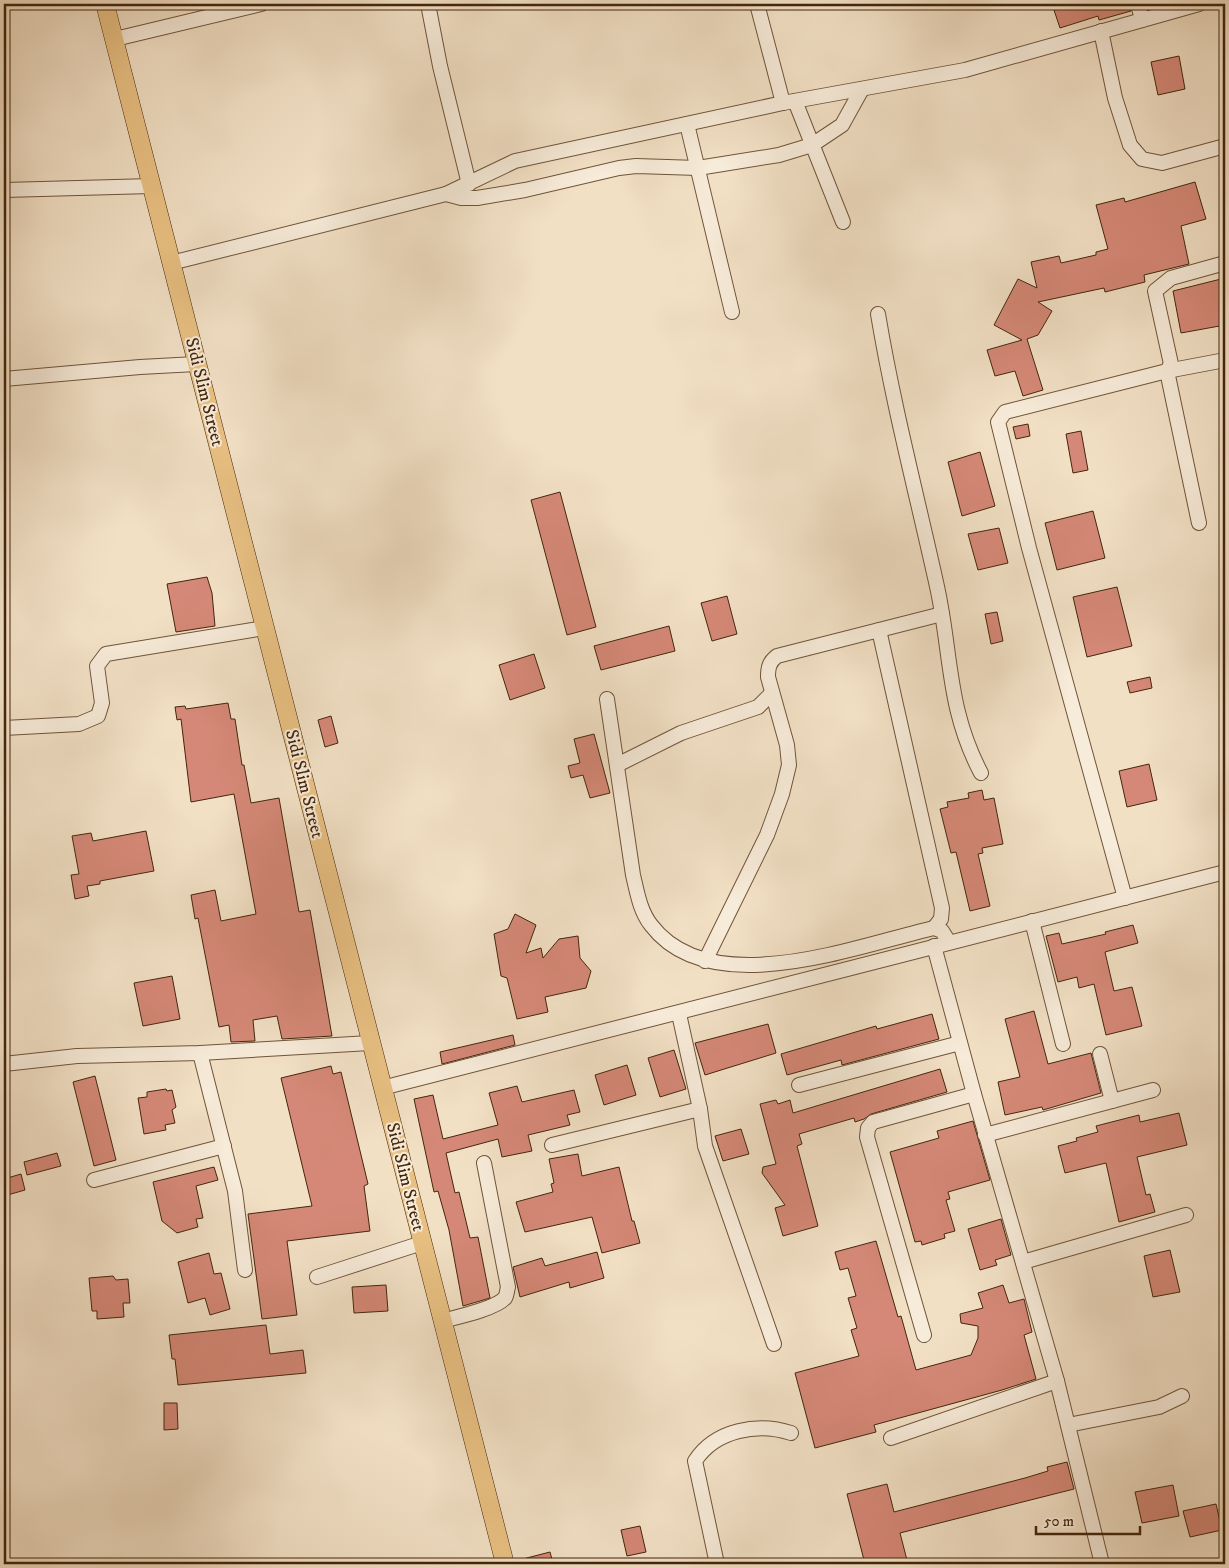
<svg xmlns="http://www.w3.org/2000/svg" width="1229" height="1568" font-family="'IM FELL DW Pica',serif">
	<rect width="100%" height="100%" fill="#f2e0c5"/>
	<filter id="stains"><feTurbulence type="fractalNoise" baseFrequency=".004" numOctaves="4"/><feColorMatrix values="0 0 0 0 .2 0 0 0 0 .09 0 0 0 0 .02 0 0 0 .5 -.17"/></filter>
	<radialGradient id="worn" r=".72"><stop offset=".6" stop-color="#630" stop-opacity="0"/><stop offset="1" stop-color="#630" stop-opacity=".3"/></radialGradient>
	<!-- building -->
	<g fill="#d58877" stroke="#43260c">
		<polygon points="1052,4 1129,4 1131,11 1099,20 1098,16 1060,28"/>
		<polygon points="1179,56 1185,89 1158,95 1151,62"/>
		<polygon points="1195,182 1206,219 1181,226 1189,264 1144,275 1145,282 1105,292 1104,288 1038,302 1052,311 1038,335 1027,339 1043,390 1023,396 1015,371 995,376 987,350 1022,340 994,325 1018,279 1037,288 1031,262 1059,256 1061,263 1096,255 1096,252 1108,249 1096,205 1124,198 1125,202"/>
		<polygon points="1225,278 1225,325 1181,333 1173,291"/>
		<polygon points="1028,424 1030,436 1016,439 1013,427"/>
		<polygon points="1081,431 1088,470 1073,473 1066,434"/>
		<polygon points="980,452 995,506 962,516 948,462"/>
		<polygon points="560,492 596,627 567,635 531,500"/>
		<polygon points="1093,511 1105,558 1057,570 1045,523"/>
		<polygon points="999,528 1008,563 978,570 968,534"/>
		<polygon points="207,577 212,593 215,626 176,632 167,584"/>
		<polygon points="1117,587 1132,646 1087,657 1073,597"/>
		<polygon points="727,596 737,634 712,641 701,603"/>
		<polygon points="997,612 1003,641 991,644 985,614"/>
		<polygon points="669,626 675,651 601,670 594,646"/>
		<polygon points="534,654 545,688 510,700 499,665"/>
		<polygon points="1150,677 1152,688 1130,693 1127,682"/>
		<polygon points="228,703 231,719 235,719 242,765 244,765 251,803 279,798 299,912 310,910 332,1036 282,1039 277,1016 253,1020 255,1041 231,1042 229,1025 219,1027 198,918 195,919 191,895 215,890 221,921 256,914 234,794 191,802 181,719 177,720 175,707 185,706 186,709"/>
		<polygon points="331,716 338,743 325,747 318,720"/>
		<polygon points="594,734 610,793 590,798 583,775 571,778 568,766 580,763 574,739"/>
		<polygon points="1149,764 1157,800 1127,807 1119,771"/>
		<polygon points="982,790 984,800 994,798 1003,844 982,848 983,853 978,854 990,906 970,911 956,852 951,853 940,809 948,807 947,802 969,798 968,793"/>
		<polygon points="146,831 154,871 100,881 100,884 87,886 89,896 75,899 71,875 79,874 72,836 91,833 93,841"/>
		<polygon points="515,914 536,925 526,953 541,948 543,958 559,939 578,936 580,958 591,971 586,988 545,997 548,1012 517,1019 507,978 501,976 494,934 508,929"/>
		<polygon points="1133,925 1138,943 1105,952 1114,991 1132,987 1142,1026 1106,1035 1094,984 1079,988 1077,977 1058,982 1046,936 1059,933 1062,944 1106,934 1105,932"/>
		<polygon points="172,976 180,1019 143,1026 134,983"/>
		<polygon points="1034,1011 1048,1064 1091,1053 1101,1093 1043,1110 1042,1107 1005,1115 998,1082 1020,1077 1005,1019"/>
		<polygon points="932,1014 939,1039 842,1065 841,1060 787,1075 781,1054 876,1026 877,1029"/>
		<polygon points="768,1024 776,1053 705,1075 695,1043"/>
		<polygon points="513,1035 515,1045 442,1064 440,1052"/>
		<polygon points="674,1050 686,1089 660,1097 648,1058"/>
		<polygon points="627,1065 636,1095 604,1105 595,1075"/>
		<polygon points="331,1066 333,1074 341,1072 368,1184 364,1186 370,1231 287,1241 297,1315 262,1319 248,1214 312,1206 281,1078"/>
		<polygon points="940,1069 947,1092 871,1114 864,1119 855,1122 854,1118 799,1134 802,1144 797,1146 818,1226 783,1236 775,1208 785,1205 762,1173 763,1167 776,1164 760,1104 776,1100 778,1104 790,1100 793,1113"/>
		<polygon points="95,1076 116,1160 94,1166 73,1082"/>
		<polygon points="517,1086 522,1102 574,1090 580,1112 567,1115 570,1125 528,1135 532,1151 502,1157 498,1139 446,1153 455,1193 459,1192 470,1238 478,1237 490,1298 463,1306 449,1230 438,1191 434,1192 414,1099 433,1095 443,1139 498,1125 489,1093"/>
		<polygon points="166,1089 167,1091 172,1090 176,1107 172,1110 175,1123 165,1125 166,1130 144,1134 138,1098 147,1097 147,1092"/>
		<polygon points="1179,1113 1187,1145 1137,1157 1146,1195 1150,1194 1155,1212 1119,1222 1106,1163 1065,1173 1058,1146 1077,1141 1076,1138 1098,1132 1096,1126 1139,1115 1140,1122"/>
		<polygon points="973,1121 990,1180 948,1192 950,1199 946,1200 955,1231 944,1234 945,1238 922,1245 921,1241 915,1242 890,1152 939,1138 937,1131"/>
		<polygon points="741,1129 749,1154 723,1161 715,1136"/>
		<polygon points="57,1153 61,1166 27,1175 24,1162"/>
		<polygon points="578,1154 582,1176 619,1167 632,1221 634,1221 640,1243 602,1253 592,1217 525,1232 516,1202 553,1192 551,1184 554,1183 549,1159"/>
		<polygon points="214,1167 218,1180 196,1186 203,1218 196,1219 198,1227 177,1233 162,1221 153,1182"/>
		<polygon points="21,1174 25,1190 4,1196 4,1179"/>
		<polygon points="1001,1219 1011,1255 995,1260 997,1265 980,1270 968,1229"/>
		<polygon points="876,1241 898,1317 901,1316 916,1370 971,1355 978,1338 978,1326 961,1323 960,1314 983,1308 978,1293 1003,1285 1009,1303 1024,1299 1032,1332 1024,1335 1036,1379 1002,1390 874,1425 876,1432 815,1448 795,1373 859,1356 851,1330 857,1328 848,1298 856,1296 848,1268 840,1270 835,1252"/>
		<polygon points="1170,1250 1180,1292 1153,1297 1144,1256"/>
		<polygon points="597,1252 604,1278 570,1288 569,1282 520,1297 513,1267 542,1258 545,1266"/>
		<polygon points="209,1253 214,1274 221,1273 230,1309 210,1315 205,1298 188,1303 178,1262"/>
		<polygon points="113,1276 116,1280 128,1279 130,1303 123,1303 124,1317 97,1319 97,1311 92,1311 89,1278"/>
		<polygon points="386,1285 388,1311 354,1313 352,1287"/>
		<polygon points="266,1325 270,1354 303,1350 306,1373 178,1385 175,1359 172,1359 169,1335"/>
		<polygon points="164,1403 177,1403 178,1429 164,1430"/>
		<polygon points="1067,1462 1074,1489 900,1533 908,1564 865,1564 847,1494 887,1484 894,1512 1025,1478 1048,1471 1047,1467"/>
		<polygon points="1173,1485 1179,1516 1142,1523 1135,1492"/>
		<polygon points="1216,1504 1222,1530 1190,1537 1183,1511"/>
		<polygon points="640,1526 646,1552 627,1556 621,1530"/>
		<polygon points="550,1552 553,1563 520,1564 519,1560"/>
	</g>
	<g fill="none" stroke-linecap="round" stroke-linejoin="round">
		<!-- minor casing -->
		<g stroke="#6f543a" stroke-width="16">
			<g id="minor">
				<polyline points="428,4 440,66 469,184"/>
				<polyline points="757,4 783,103"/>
				<polyline points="1138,4 1142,20"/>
				<polyline points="1101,31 1115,98 1130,145 1142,159 1162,163 1225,146"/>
				<polyline points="115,39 261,4"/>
				<polyline points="795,101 843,222"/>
				<polyline points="687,124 732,312"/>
				<polyline points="4,190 152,186"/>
				<polyline points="446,194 461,198 477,198 525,190 619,168 636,166 698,168 779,155 812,145 842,125 862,89"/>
				<polyline points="171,263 446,194 515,161 783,103 965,70 1199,4"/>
				<path d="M878 314C893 404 916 492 936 582 952 651 946 707 981 773"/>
				<polyline points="4,379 140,367 196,364"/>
				<polyline points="1199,523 1167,371 1225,360"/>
				<polyline points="879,630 942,908 941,919 934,928"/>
				<path d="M607 699 633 875C637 892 640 911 651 925 710 1003 856 946 934 928L942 931 949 942"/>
				<polyline points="4,728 79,724 98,716 102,703 97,666 106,654 264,628"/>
				<polyline points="617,765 681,733 758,707 772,693"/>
				<polyline points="1125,898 1029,548 998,422 1005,412 1167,371 1171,364 1155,291 1171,278 1225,263"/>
				<polyline points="1032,921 1063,1044"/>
				<polyline points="934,946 974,1094 1057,1381 1102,1564"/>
				<path d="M705 961 767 835 782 794 789 765 787 745 768 677C768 668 769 662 777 656L942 614"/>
				<polyline points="679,1014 700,1109 705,1146 774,1344"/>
				<polyline points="200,1053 235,1191 245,1270"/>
				<polyline points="1100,1054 1112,1101"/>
				<polyline points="4,1064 77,1056 200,1053 370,1043"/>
				<polyline points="799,1085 960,1043"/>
				<path d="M382 1088C663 1018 944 943 1225 872"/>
				<polyline points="985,1135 1153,1090"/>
				<polyline points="552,1145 700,1109"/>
				<polyline points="94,1180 224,1146"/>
				<polyline points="1023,1262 1186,1215"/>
				<polyline points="317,1277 422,1243"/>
				<path d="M442 1321C457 1317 495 1309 505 1298 507 1295 507 1290 508 1287L484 1163"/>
				<polyline points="924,1335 867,1137 868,1128 873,1122 974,1094"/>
				<polyline points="1068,1425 1159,1407 1182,1396"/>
				<polyline points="891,1438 1057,1381"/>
				<path d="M717 1564 695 1461C715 1430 758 1422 791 1433"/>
			</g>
		</g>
		<!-- major casing -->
		<g stroke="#43260c" stroke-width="19">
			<polyline id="major" points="105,4 505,1564"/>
		</g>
		<!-- minor -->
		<use href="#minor" stroke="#f7ebd9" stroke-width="14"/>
		<!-- major -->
		<use href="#major" stroke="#e9c082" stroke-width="18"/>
	</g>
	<g text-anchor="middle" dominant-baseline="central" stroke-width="4" stroke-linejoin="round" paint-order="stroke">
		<!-- street labels -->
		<g font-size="18" fill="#43260c" stroke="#f7ebd9">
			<text transform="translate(204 392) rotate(76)">Sidi Slim Street</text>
			<text transform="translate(304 784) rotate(76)">Sidi Slim Street</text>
			<text transform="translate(405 1177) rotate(76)">Sidi Slim Street</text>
		</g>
	</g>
	<!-- margin -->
	<rect width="1229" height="1568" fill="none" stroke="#f2e0c5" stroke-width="20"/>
	<rect x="5" y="5" width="1219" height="1558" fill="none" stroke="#43260c" stroke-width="2.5"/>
	<rect x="10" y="10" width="1209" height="1548" fill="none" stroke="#43260c"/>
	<!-- scale -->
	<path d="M1036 1526v8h104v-8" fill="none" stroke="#43260c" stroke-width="2.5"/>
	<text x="1044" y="1526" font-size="15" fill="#43260c" stroke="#f7ebd9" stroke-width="4" paint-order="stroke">50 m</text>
	<rect width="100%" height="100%" filter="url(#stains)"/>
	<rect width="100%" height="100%" fill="url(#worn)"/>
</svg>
